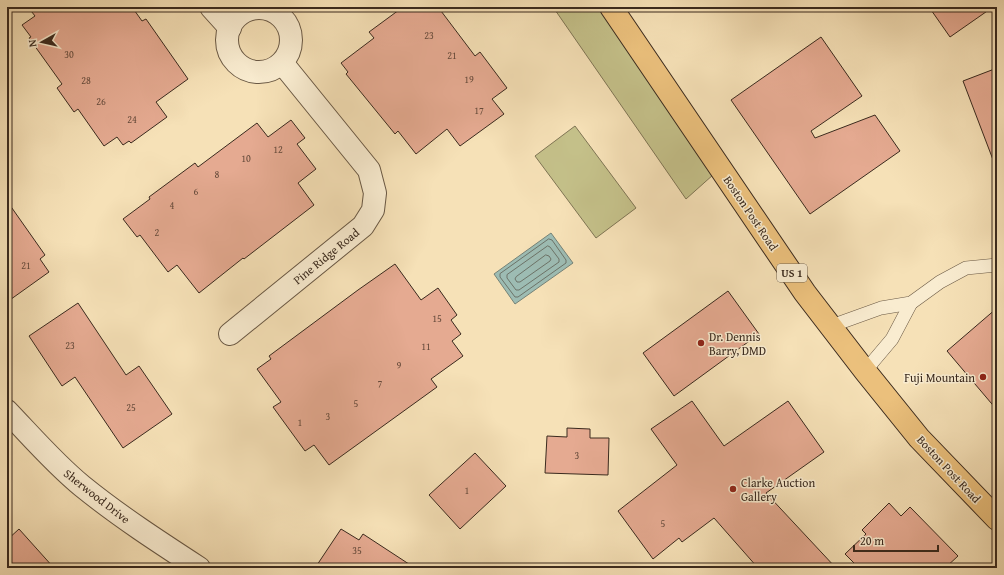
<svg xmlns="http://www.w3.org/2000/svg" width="1004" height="575" font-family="'Gentium Book Plus',serif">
	<rect width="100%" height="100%" fill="#f6e1b7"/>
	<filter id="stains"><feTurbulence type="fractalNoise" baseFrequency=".005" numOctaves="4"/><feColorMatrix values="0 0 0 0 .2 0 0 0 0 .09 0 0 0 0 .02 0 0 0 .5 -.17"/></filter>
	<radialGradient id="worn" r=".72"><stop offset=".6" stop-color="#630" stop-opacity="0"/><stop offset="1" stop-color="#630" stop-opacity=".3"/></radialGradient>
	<!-- green -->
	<g fill="#c4c089" stroke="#7f7554">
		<polygon points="553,7 618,7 723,166 686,199"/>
		<polygon points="575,126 636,208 596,238 535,156"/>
	</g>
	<!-- water -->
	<polygon fill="#9dbcb3" stroke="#758277" points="551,233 573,263 515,304 494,274"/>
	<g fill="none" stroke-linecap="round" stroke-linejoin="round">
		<!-- shore -->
		<g stroke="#6c7368" stroke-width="1">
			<polygon points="549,239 552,240 566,260 566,263 518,297 515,297 500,277 500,274"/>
			<polygon points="548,246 550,247 559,259 559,262 519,290 516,290 507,278 507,275"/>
			<polygon points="546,255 549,256 551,259 550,261 520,282 517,282 515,279 516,277"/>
		</g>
	</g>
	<!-- building -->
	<g fill="#e5aa91" stroke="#3a2a1e">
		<polygon points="28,7 132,7 142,21 146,19 188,79 156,102 167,117 131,143 129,141 123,145 117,137 104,146 78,109 74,112 57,88 62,84 29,38 31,37 22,25 35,16"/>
		<polygon points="403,7 438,7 475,56 480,52 507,88 492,99 504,114 460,146 447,129 416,154 398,131 395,134 346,74 348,72 341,63 374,38 369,32"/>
		<polygon points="929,7 993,7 950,37"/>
		<polygon points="821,37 862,96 811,131 815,138 875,115 900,151 810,214 731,100"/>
		<polygon points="997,68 997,165 995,165 963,81"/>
		<polygon points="291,120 305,138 297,144 316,169 298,183 314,205 244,259 243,258 199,293 177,265 168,272 140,235 137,237 123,219 150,199 149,197 195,163 198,167 257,123 268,137"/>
		<polygon points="7,201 45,255 40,259 49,272 7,302"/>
		<polygon points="395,264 421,300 438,288 457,315 451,320 461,334 452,341 463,356 431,379 437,387 329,465 314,445 305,451 273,407 281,402 257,369 271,359 269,356 358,290"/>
		<polygon points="728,291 759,334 674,396 643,353"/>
		<polygon points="78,303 126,375 139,366 172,414 123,448 75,377 62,386 29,336"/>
		<polygon points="997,308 997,410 947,351"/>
		<polygon points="692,401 724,446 788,401 824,452 766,493 836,568 758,568 714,518 682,542 679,538 653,559 618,511 677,465 651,429"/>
		<polygon points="567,428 590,429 590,438 609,438 608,475 545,473 547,436 567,437"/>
		<polygon points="475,453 506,486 460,529 429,495"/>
		<polygon points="889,503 901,516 910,507 958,556 945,568 859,568 845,554 866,534 862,530"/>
		<polygon points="19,529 54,568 7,568 7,540"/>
		<polygon points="341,529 359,540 363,534 415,568 315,568"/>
	</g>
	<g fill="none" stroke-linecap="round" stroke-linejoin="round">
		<!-- service casing -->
		<g stroke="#695844" stroke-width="14">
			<g id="service">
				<polyline points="831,326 881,308 911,303 940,282 966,268 997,265"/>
				<polyline points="865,371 892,339 911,303"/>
			</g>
		</g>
		<!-- minor casing -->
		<g stroke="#695844" stroke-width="24">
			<g id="minor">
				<polyline points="211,7 230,28"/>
				<circle cx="259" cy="40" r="32"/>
				<polyline points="230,334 363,226 373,210 375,193 369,170 283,64"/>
				<path d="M7 411C31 436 55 464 82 486 119 516 159 542 199 568"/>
			</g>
		</g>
		<!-- primary casing -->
		<g stroke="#3a2a1e" stroke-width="24">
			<polyline id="primary" points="611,7 805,293 865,371 919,438 997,519"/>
		</g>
		<!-- service -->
		<use href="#service" stroke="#f9ecd0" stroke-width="13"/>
		<!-- minor -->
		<use href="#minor" stroke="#f9ecd0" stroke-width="22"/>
		<!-- primary -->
		<use href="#primary" stroke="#ebc07c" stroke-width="22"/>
	</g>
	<!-- markers -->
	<g fill="#8f2418" stroke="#f9ecd0" stroke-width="1.5">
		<circle cx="701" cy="343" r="4"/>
		<circle cx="983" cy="377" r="4"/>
		<circle cx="733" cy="489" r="4"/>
	</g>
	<g text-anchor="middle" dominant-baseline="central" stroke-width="3" stroke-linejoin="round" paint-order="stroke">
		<!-- number labels -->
		<g font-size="10" fill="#654a3b">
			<text x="429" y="35">23</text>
			<text x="69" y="54">30</text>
			<text x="452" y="55">21</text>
			<text x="469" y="79">19</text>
			<text x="86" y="80">28</text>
			<text x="101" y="101">26</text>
			<text x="479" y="110">17</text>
			<text x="132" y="119">24</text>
			<text x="278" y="149">12</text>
			<text x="246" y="158">10</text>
			<text x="217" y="174">8</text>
			<text x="196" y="191">6</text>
			<text x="172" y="205">4</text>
			<text x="157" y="232">2</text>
			<text x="26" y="265">21</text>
			<text x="437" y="318">15</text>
			<text x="70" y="345">23</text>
			<text x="426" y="346">11</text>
			<text x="399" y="365">9</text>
			<text x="380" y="383">7</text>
			<text x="356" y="403">5</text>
			<text x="131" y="407">25</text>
			<text x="328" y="416">3</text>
			<text x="300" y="422">1</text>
			<text x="577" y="455">3</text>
			<text x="467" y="490">1</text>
			<text x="663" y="523">5</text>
			<text x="357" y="550">35</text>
		</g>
		<!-- shield labels -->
		<rect fill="#f9ecd0" stroke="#736453" stroke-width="1" x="777" y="264" width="30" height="18" rx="3"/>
		<g font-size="11" font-weight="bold" fill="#3a2a1e">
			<text x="792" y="273">US 1</text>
		</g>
		<!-- street labels -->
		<g font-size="12" fill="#3a2a1e" stroke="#f9ecd0">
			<text transform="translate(751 213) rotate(56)">Boston Post Road</text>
			<text transform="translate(326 256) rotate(-39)">Pine Ridge Road</text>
			<text transform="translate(949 469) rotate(47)">Boston Post Road</text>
			<text transform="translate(97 496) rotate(38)">Sherwood Drive</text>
		</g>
		<!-- poi labels -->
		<g font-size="12" fill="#3a2a1e" stroke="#f9ecd0" text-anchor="start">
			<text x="709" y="336">Dr. Dennis<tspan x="709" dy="14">Barry, DMD</tspan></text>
			<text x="975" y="377" text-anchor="end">Fuji Mountain</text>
			<text x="741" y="482">Clarke Auction<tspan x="741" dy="14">Gallery</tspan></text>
		</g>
	</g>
	<!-- margin -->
	<rect width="1004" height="575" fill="none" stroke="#f6e1b7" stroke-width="24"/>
	<rect x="8" y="8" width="988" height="559" fill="none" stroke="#3a2a1e" stroke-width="2"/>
	<rect x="12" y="12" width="980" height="551" fill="none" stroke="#3a2a1e"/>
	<!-- north arrow -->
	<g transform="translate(42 42) rotate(262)" stroke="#f9ecd0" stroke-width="3" paint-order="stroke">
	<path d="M0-3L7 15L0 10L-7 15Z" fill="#3a2a1e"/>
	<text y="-6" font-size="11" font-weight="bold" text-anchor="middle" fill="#3a2a1e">N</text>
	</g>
	<!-- scale -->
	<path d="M854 545v6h84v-6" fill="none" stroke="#3a2a1e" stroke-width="2"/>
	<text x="860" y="545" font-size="12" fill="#3a2a1e" stroke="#f9ecd0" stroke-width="3" paint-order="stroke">20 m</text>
	<rect width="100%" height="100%" filter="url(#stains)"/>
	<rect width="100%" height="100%" fill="url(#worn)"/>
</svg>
